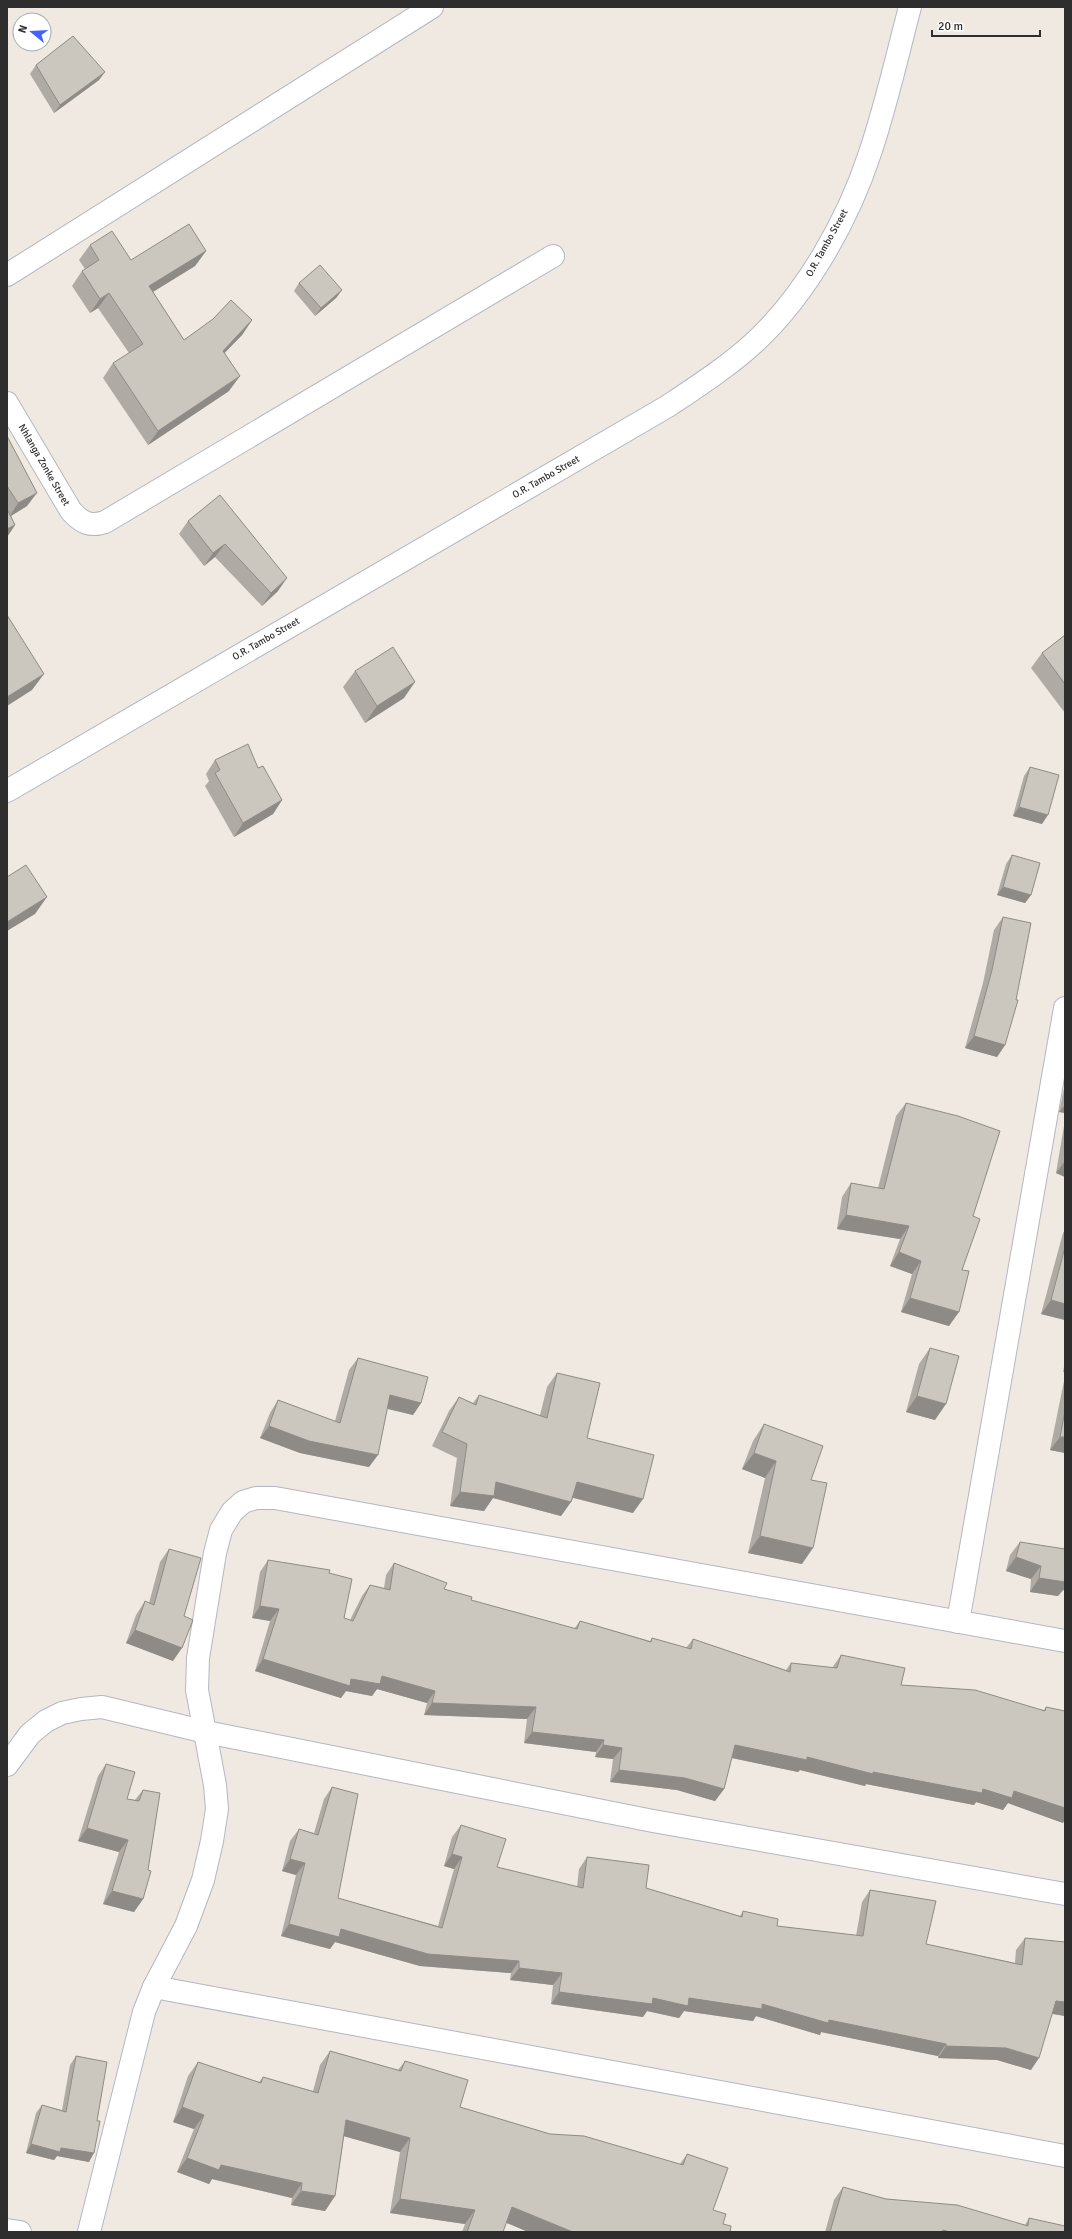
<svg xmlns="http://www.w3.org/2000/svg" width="1072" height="2239" font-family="Signika,sans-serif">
	<rect width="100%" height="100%" fill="#efe9e1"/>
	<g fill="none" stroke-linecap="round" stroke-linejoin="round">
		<!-- street casing -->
		<g stroke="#b4b7c1" stroke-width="24">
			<g id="street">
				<polyline points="7,275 432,7"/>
				<path d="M7 403 71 511C82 523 90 527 105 522L553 256"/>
				<polyline points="958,1622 1065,1008"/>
				<polyline points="7,1765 30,1734 46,1721 62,1713 81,1709 102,1707 206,1732 653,1821 1065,1894"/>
				<polyline points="154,1987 1065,2156"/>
				<polyline points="7,2230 20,2232"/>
				<polyline points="89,2232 144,2012 154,1987 186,1926 203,1880 212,1841 217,1809 215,1785 197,1690 198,1658 215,1553 221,1530 232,1512 243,1502 256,1498 275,1498 1065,1641"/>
			</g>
		</g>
		<!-- secondary casing -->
		<g stroke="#b4b7c1" stroke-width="24">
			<path id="secondary" d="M7 791 668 406C698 386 729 366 756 341 807 293 848 220 870 153 886 106 897 56 910 7"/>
		</g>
		<!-- street -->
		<use href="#street" stroke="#fff" stroke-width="22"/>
		<!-- secondary -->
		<use href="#secondary" stroke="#fff" stroke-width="22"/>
	</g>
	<!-- wall -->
	<g fill="#afaba4">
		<polygon points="36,65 99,80 54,113 30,74"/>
		<polygon points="90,245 131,260 206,251 195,266 153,292 184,340 252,320 242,335 224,353 229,391 148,445 103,378 113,363 129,353 98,308 90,313 72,286 82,271 85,269 79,260"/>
		<polygon points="299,283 342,290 336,298 315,316 294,291"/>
		<polygon points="7,436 27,506 11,516 15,525 7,537"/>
		<polygon points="220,495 278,591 262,606 215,557 204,566 179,534 188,521"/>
		<polygon points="1065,635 1065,713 1031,668 1042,653"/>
		<polygon points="355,671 404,698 365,723 343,687"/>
		<polygon points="215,760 258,768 282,800 273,814 234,837 205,786 209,781 206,774"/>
		<polygon points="1030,767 1042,824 1013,816 1024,776"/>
		<polygon points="1012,855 1031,895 1025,903 997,895 1006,864"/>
		<polygon points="1003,917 1005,1045 997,1057 965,1048 983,983 994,930"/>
		<polygon points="1065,1083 1065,1113 1059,1112 1065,1084"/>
		<polygon points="906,1103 973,1216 962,1270 949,1326 901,1312 912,1274 890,1266 900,1239 837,1229 842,1197 851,1183 878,1188 896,1116"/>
		<polygon points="1065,1120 1065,1177 1056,1173"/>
		<polygon points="1065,1230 1065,1320 1041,1314 1063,1233"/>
		<polygon points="930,1348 935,1420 906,1412 919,1364"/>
		<polygon points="358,1358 421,1403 413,1415 387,1409 369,1467 300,1453 260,1438 270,1413 278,1400 335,1421 349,1370"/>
		<polygon points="1065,1361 1065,1373 1063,1372"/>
		<polygon points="557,1373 587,1438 633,1513 573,1498 571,1502 561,1516 493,1498 484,1511 450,1506 457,1458 432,1446 449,1411 459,1397 473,1403 479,1395 540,1415 547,1387"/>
		<polygon points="1065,1376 1065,1453 1050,1450"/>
		<polygon points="764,1424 811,1480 802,1564 748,1553 765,1478 742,1469 753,1441"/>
		<polygon points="1020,1542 1063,1590 1058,1596 1030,1592 1031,1579 1006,1571 1010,1555"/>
		<polygon points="169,1549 184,1616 173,1661 126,1643 136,1615 145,1601 149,1603 160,1562"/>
		<polygon points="268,1560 329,1573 344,1618 350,1620 362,1596 370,1585 384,1588 386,1575 394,1563 444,1589 471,1600 574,1629 580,1621 650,1641 652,1638 686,1648 693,1639 786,1670 791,1663 832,1668 841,1655 901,1685 1044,1710 1046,1707 1063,1823 1008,1803 1003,1810 976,1802 974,1805 866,1784 865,1786 800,1770 798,1772 732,1758 724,1789 715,1801 677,1790 610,1782 613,1759 595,1757 596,1752 524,1743 527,1719 424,1715 427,1703 377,1689 372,1696 346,1691 341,1698 255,1671 270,1621 252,1618 260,1572"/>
		<polygon points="106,1764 127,1799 135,1800 143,1790 143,1899 134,1912 103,1904 119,1852 78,1841 98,1776"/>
		<polygon points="332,1787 338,1898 438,1926 454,1869 444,1866 452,1837 461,1825 497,1867 577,1887 579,1869 587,1857 646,1888 740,1916 743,1911 777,1926 856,1936 862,1902 870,1890 926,1944 1015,1963 1016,1950 1025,1938 1065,1942 1065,2016 1052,2014 1031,2070 997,2060 938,2058 938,2056 821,2032 820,2035 756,2016 753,2021 684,2011 679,2018 647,2011 643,2017 551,2004 553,1985 510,1980 511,1973 420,1966 335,1942 330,1949 281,1936 296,1875 282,1871 290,1841 299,1829 314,1833 324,1799"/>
		<polygon points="330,2051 398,2070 405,2061 460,2107 550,2134 680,2164 687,2154 728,2168 506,2223 503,2232 462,2232 465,2224 390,2213 400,2152 344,2136 335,2196 325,2211 291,2205 292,2198 212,2179 209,2184 177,2172 194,2129 173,2122 188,2076 198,2062 259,2082 263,2077 313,2091 320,2065"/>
		<polygon points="76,2056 97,2121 89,2162 57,2156 54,2160 26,2153 36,2113 42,2105 62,2110 70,2065"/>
		<polygon points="843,2187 886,2199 1025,2225 1029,2218 1065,2232 825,2232 834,2200"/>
	</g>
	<!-- shaded-wall -->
	<g fill="#8e8b86">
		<polygon points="105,72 99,80 54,113 60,105"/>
		<polygon points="206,251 195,266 138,301 149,286"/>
		<polygon points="342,290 336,298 315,316 321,308"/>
		<polygon points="109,293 98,308 90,313 100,299"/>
		<polygon points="252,320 242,335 212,366 223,351"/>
		<polygon points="240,376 229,391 148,445 158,431"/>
		<polygon points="37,493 27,506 9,517 18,503"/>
		<polygon points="15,525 7,537 7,529"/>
		<polygon points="225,544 215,557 204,566 213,553"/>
		<polygon points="287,578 278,591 262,606 271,593"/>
		<polygon points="44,674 32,690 7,706 7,697"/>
		<polygon points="415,682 404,698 365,723 377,706"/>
		<polygon points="282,800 273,814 234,837 243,823"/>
		<polygon points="1019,807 1048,815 1042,824 1013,816"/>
		<polygon points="1003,887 1031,895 1025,903 997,895"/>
		<polygon points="47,897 35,914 7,931 7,922"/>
		<polygon points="974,1036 1005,1045 997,1057 965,1048"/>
		<polygon points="1065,1105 1065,1113 1059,1112"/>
		<polygon points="1065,1161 1065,1177 1056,1173"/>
		<polygon points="846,1215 909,1226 900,1239 837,1229"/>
		<polygon points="899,1252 921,1261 912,1274 890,1266"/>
		<polygon points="910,1298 959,1312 949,1326 901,1312"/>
		<polygon points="1051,1300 1065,1304 1065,1320 1041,1314"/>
		<polygon points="390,1395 421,1403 413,1415 381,1407"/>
		<polygon points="917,1396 946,1404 935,1420 906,1412"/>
		<polygon points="269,1426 378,1455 369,1467 300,1453 260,1438"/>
		<polygon points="1060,1437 1065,1437 1065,1453 1050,1450"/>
		<polygon points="754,1453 776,1461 765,1478 742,1469"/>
		<polygon points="496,1482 571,1502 561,1516 493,1498 484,1511 450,1506 460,1492"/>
		<polygon points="577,1482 643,1499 633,1513 567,1496"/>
		<polygon points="760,1536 813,1548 802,1564 748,1553"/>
		<polygon points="1016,1557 1041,1566 1031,1579 1006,1571"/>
		<polygon points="1039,1578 1065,1581 1065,1591 1063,1590 1058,1596 1030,1592"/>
		<polygon points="260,1606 279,1609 270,1621 252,1618"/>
		<polygon points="135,1630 182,1648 173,1661 126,1643"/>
		<polygon points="263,1659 351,1679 382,1676 435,1691 427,1703 377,1689 372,1696 346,1691 341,1698 255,1671"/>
		<polygon points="432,1703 536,1707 527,1719 424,1715"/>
		<polygon points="532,1732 604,1740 596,1752 524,1743"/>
		<polygon points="603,1745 622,1748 613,1759 595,1757"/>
		<polygon points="735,1745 807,1757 873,1772 983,1789 1014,1791 1065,1808 1065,1820 1063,1823 1008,1803 1003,1810 976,1802 974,1805 866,1784 865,1786 800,1770 798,1772 727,1757"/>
		<polygon points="619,1770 685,1778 724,1789 715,1801 677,1790 610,1782"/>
		<polygon points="87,1828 128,1840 119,1852 78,1841"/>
		<polygon points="452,1854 462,1857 454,1869 444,1866"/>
		<polygon points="290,1859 305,1863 296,1875 282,1871"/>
		<polygon points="112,1891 143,1899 134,1912 103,1904"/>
		<polygon points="289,1924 341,1929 519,1961 511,1973 420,1966 335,1942 330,1949 281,1936"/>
		<polygon points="519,1968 562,1973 553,1985 510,1980"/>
		<polygon points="559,1992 653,1998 689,1998 762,2004 829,2020 946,2044 938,2056 821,2032 820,2035 756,2016 753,2021 684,2011 679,2018 647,2011 643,2017 551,2004"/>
		<polygon points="1056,2001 1065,2002 1065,2016 1048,2013"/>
		<polygon points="946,2046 1006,2048 1039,2058 1031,2070 997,2060 938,2058"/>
		<polygon points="182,2107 204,2115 194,2129 173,2122"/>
		<polygon points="346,2120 410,2138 400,2152 336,2134"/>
		<polygon points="31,2144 61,2148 94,2153 89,2162 57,2156 54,2160 26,2153"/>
		<polygon points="187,2158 221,2165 302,2183 292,2198 212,2179 209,2184 177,2172"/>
		<polygon points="301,2191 335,2196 325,2211 291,2205"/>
		<polygon points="400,2199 475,2210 465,2224 390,2213"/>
		<polygon points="512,2207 573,2232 528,2232 502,2221"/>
		<polygon points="943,2230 950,2232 941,2232"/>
	</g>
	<!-- building -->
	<g fill="#cbc7bf" stroke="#8e8b86">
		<polygon points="73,36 105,72 60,105 36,65"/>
		<polygon points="189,224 206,251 149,286 184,340 213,319 231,300 252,320 223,351 240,376 158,431 113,363 143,344 109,293 100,299 82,271 99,260 90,245 112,231 131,260"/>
		<polygon points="320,265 342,290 321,308 299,283"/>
		<polygon points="7,436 37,493 18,503 7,486"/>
		<polygon points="220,495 287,578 271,593 225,544 213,553 188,521"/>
		<polygon points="7,509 15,525 7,529"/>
		<polygon points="7,615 44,674 7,697"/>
		<polygon points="1065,635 1065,684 1042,653"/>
		<polygon points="393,647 415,682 377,706 355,671"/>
		<polygon points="248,744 258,768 263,766 282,800 243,823 215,773 220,770 215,760"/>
		<polygon points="1030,767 1059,775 1048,815 1019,807"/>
		<polygon points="1012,855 1040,863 1031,895 1003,887"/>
		<polygon points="26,865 47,897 7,922 7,877"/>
		<polygon points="1003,917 1031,923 1016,1000 1018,1000 1005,1045 974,1036 992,970"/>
		<polygon points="906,1103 958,1116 1000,1131 973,1216 980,1219 962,1270 969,1271 959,1312 910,1298 921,1261 899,1252 909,1226 846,1215 851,1183 884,1189"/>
		<polygon points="1065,1247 1065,1304 1051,1300"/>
		<polygon points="930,1348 959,1356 946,1404 917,1396"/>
		<polygon points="358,1358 428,1377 421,1403 390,1395 378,1455 309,1441 269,1426 278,1400 340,1423"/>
		<polygon points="557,1373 600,1383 587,1438 654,1455 643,1499 577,1482 571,1502 496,1482 494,1496 460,1492 467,1444 442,1432 459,1397 476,1405 479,1395 547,1418"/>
		<polygon points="1065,1411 1065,1437 1060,1437"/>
		<polygon points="764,1424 823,1446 811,1480 827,1483 813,1548 760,1536 776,1461 754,1453"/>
		<polygon points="1020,1542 1065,1549 1065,1582 1039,1578 1041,1566 1016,1557"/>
		<polygon points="169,1549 201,1558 184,1616 193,1620 182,1648 135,1630 145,1601 154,1605"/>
		<polygon points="268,1560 330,1570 329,1573 352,1579 344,1618 353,1621 370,1585 390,1590 394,1563 447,1583 444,1589 472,1597 471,1600 577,1629 580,1621 651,1642 652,1638 691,1649 693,1639 790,1672 791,1663 837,1668 841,1655 905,1668 901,1685 975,1690 1045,1711 1046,1707 1065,1711 1065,1808 1014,1791 1012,1798 983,1789 982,1793 873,1772 873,1774 807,1757 807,1760 735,1745 724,1789 685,1778 619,1770 622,1748 603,1745 604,1740 532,1732 536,1707 432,1703 435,1691 382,1676 380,1684 351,1679 350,1686 263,1659 279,1609 260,1606"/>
		<polygon points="106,1764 135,1772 127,1799 139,1801 143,1790 160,1793 148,1870 151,1871 143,1899 112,1891 128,1840 87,1828"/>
		<polygon points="332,1787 358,1794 338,1898 442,1928 462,1857 452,1854 461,1825 506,1839 497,1867 583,1888 587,1857 649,1865 646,1888 742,1917 743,1911 778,1919 777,1926 863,1936 870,1890 936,1901 926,1944 1022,1965 1025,1938 1065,1942 1065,2002 1056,2001 1039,2058 1006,2048 946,2046 946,2044 829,2020 828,2023 762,2004 762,2009 689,1998 688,2006 653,1998 652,2004 559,1992 562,1973 519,1968 519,1961 428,1954 341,1929 339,1937 289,1924 305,1863 290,1859 299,1829 318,1835"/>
		<polygon points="330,2051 401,2071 405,2061 468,2080 460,2107 550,2134 584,2136 683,2165 687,2154 728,2168 713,2210 726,2214 723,2224 731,2226 730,2232 573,2232 512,2207 503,2232 467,2232 475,2210 400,2199 410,2138 346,2120 335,2196 301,2191 302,2183 221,2165 219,2170 187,2158 204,2115 182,2107 198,2062 261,2083 263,2077 318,2093"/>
		<polygon points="76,2056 107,2062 97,2121 100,2121 94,2153 61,2148 60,2152 31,2144 42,2105 66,2112"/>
		<polygon points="843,2187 886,2199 957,2205 1028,2226 1029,2218 1065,2226 1065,2232 950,2232 943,2230 942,2232 830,2232"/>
	</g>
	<g text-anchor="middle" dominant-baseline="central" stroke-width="3" stroke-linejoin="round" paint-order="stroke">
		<!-- street labels -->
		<g font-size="10" fill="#2e2e2e" stroke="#fff">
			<text transform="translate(827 243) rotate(-61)">O.R. Tambo Street</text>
			<text transform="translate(44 465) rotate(60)">Nhlanga Zonke Street</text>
			<text transform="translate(546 477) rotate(-30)">O.R. Tambo Street</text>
			<text transform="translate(266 639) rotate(-30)">O.R. Tambo Street</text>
		</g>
	</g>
	<!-- border -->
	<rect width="1072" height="2239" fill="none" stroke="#2e2e2e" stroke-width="16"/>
	<!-- north arrow -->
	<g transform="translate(32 32) rotate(288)"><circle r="19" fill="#ffffff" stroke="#ababab"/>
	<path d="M0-3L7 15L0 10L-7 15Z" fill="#4264fb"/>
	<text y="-6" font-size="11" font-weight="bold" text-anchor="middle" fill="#2e2e2e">N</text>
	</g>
	<!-- scale -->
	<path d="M932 30v6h108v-6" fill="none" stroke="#2e2e2e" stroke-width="2"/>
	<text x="938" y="30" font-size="12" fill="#2e2e2e" stroke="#ffffff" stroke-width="3" paint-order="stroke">20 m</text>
</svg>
